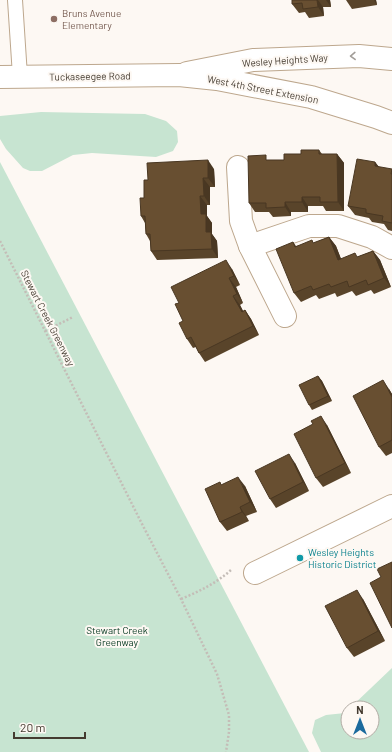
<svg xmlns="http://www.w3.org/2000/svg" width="392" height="752" font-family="Barlow,sans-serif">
	<rect width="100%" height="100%" fill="#fdf8f3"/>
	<!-- green -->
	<g fill="#c7e4d1">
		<polygon points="41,112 145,114 166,121 177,131 178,142 173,151 156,157 92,153 73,155 42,171 30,171 23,168 6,149 0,139 0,116"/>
		<polygon points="0,162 309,752 0,752"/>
		<polygon points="392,668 392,752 321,752 312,733 315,720 326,715 345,713 348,710 348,732 372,732 372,708 350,708"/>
	</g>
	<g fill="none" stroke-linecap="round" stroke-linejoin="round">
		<!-- lane casing -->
		<g stroke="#bda78d" stroke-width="16">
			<polyline id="lane" points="15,0 20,76"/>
		</g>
		<!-- street casing -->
		<g stroke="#bda78d" stroke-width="24">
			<g id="street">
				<polyline points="187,73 253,60 359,56 392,59"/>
				<polyline points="238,167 241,221 250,246 285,316"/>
				<polyline points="250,246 309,226 338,226 372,237 392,248"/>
				<polyline points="255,573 392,506"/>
			</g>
		</g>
		<!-- secondary casing -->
		<g stroke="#bda78d" stroke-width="24">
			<polyline id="secondary" points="0,77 179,75 217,79 311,97 376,117 392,123"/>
		</g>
		<!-- path -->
		<g stroke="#c4bdb7" stroke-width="2.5" stroke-dasharray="2 2" stroke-linecap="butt">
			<polyline points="0,241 141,522 181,599 217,674 229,715 229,732 226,752"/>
			<polyline points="45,331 73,317"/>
			<path d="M181 599C200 591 217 583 232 569"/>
		</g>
		<!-- lane -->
		<use href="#lane" stroke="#fff" stroke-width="14"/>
		<!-- street -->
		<use href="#street" stroke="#fff" stroke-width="22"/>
		<!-- secondary -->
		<use href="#secondary" stroke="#fff" stroke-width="22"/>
	</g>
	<!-- wall -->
	<g fill="#59442a">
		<polygon points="292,0 330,0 331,7 323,7 324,16 309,18 305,12 299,13 292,4"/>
		<polygon points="346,0 376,0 377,5 352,9"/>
		<polygon points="319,150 322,154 337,154 344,163 344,211 326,211 323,206 308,206 308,212 291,212 291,216 273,217 269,212 255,212 249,203 269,160 284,160 301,154"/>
		<polygon points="375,162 379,167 392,170 392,231 388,230 384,224 372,222 369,218 355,215 348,206"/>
		<polygon points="214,169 215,187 210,187 210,205 207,205 207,216 212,223 212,234 217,241 218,258 157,260 151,251 150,241 146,234 145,223 141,216 148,180"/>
		<polygon points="329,237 336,246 341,259 357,257 373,251 380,260 391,287 374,294 371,290 356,296 352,291 337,297 335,293 319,299 316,295 301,302 294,293 293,242 296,246 314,243"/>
		<polygon points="232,269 240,285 236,287 243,303 240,305 243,311 245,310 251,319 259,335 205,362 199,353 196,347 193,348 187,339 179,303"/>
		<polygon points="318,376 322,381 332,401 312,410 309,405"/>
		<polygon points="389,389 392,394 392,453 386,456 379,447"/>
		<polygon points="313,424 327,425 351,473 323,487 316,478"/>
		<polygon points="295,463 309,491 276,508 270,499"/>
		<polygon points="222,485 245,486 257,512 246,516 249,521 227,531 220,522"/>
		<polygon points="363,599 385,641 354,657 347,648"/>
	</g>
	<!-- shaded-wall -->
	<g fill="#493722">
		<polygon points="317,0 318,0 323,7 324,16 318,7"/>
		<polygon points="326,0 330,0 331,7"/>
		<polygon points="374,0 376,0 377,5"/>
		<polygon points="337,154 344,163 344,211 338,202"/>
		<polygon points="208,160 214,169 215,187 208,178"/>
		<polygon points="375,162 382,171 375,166"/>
		<polygon points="203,178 210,187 210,205 204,196"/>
		<polygon points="200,196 207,205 207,216 212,223 212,234 217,241 218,258 212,249 201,214"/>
		<polygon points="302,197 308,206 308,212 302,202"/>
		<polygon points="285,202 291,212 291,216 285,207"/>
		<polygon points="329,237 336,246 345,269 338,260"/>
		<polygon points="373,251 380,260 391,287 384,278"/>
		<polygon points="226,260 232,269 240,285 234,276"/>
		<polygon points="229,278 236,287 243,303 237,294"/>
		<polygon points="233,296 240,305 248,321 242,312"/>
		<polygon points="245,310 251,319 259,335 253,326"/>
		<polygon points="318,376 322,381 332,401 328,396"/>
		<polygon points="383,380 389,389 392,394 392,397"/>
		<polygon points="321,416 327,425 351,473 345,463"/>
		<polygon points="289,454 295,463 309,491 303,482"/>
		<polygon points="238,477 245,486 257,512 250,502"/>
		<polygon points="240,507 246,516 249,521 242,512"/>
		<polygon points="357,590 363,599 385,641 378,631"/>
	</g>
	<!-- building -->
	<g fill="#684f31" stroke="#493722">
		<polygon points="292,0 317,0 318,7 303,9 302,3 292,4"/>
		<polygon points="301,150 319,150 319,154 337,154 338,202 320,202 320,197 302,197 302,202 285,202 285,207 266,208 266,203 249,203 248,156 266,155 266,160 284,160 284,154 301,154"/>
		<polygon points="357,159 375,162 375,166 392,169 391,174 392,174 392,223 382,221 383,216 366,213 366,209 348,206"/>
		<polygon points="208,160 208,178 203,178 204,196 200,196 201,214 206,214 206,232 211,232 212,249 151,251 150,234 146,234 145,216 141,216 140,198 144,198 144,180 148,180 147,163"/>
		<polygon points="329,237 338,260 355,253 357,257 373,251 384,278 368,285 366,280 349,287 347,281 331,287 329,284 313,290 311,286 294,293 276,249 293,242 295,247 312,240 313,243"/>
		<polygon points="226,260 234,276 229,278 237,294 233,296 242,312 245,310 253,326 199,353 191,337 187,339 179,323 183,321 175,304 179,303 171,287"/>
		<polygon points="318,376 328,396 309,405 299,385"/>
		<polygon points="383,380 392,397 392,440 379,447 353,396"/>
		<polygon points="321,416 345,463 316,478 294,434 313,424 311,421"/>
		<polygon points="289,454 303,482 270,499 255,471"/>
		<polygon points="238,477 250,502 240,507 242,512 220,522 205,489 220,482 221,485"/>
		<polygon points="392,562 392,628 370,583 381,577 377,569"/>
		<polygon points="357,590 378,631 347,648 325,606"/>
	</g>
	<!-- one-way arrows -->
	<defs><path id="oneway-chevron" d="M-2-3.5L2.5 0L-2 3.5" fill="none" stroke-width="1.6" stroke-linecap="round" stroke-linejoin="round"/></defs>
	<use stroke="#a29d98" href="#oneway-chevron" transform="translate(353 56) rotate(178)"/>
	<!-- markers -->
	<circle fill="#8d6e63" stroke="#fdf8f3" stroke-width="1.5" cx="54" cy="19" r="4"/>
	<circle fill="#0f9aa8" stroke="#fdf8f3" stroke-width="1.5" cx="300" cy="558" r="4"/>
	<g text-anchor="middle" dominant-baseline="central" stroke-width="4" stroke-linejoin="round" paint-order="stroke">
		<!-- education labels -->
		<g font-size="10" fill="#785e54" stroke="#fdf8f3" text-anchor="start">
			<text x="62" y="13">Bruns Avenue<tspan x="62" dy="12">Elementary</tspan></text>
		</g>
		<!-- street labels -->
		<g font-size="10" fill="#443b30" stroke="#fdf8f3">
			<text transform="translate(285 60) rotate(-4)">Wesley Heights Way</text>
			<text transform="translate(90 76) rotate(-1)">Tuckaseegee Road</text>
			<text transform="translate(263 89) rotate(11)">West 4th Street Extension</text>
			<text transform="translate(48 318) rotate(63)">Stewart Creek Greenway</text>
		</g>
		<!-- culture labels -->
		<g font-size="10" fill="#0d838f" stroke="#fdf8f3" text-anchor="start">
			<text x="308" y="552">Wesley Heights<tspan x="308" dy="12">Historic District</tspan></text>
		</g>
		<!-- park labels -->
		<g font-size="10" fill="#073a22" stroke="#fdf8f3">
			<text x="117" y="630">Stewart Creek<tspan x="117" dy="12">Greenway</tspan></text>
		</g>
	</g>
	<!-- north arrow -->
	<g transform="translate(360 720)"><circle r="19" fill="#fdf8f3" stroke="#b3aca5"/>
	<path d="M0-3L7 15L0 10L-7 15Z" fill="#1c6a9d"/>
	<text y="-6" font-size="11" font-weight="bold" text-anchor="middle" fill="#443b30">N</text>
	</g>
	<!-- scale -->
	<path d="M14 732v6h71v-6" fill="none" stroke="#443b30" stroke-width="2"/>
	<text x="20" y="732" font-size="12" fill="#443b30" stroke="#fdf8f3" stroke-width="3" paint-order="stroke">20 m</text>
</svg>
